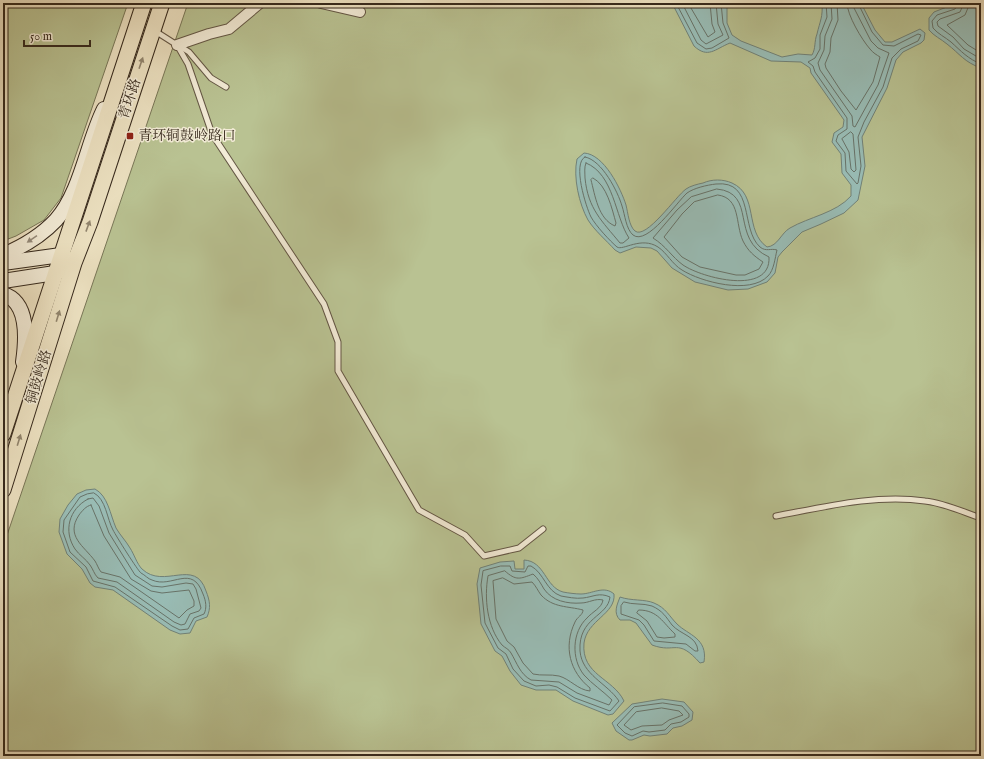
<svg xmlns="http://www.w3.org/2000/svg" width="984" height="759" font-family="'IM FELL English','Noto Serif SC',serif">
	<rect width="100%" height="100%" fill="#ece1c1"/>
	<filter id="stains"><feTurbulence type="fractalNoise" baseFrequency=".005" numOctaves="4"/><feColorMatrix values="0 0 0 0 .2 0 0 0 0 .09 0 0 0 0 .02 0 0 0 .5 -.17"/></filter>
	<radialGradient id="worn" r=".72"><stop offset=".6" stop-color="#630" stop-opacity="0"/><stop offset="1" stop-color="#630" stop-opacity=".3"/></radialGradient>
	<!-- green -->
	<g fill="#b9c292" stroke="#787657">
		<polygon points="3,3 128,3 61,198 44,220 16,236 3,241"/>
		<polygon points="188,3 981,3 981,756 3,756 3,547"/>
	</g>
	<!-- water -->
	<g fill="#99bdb6" stroke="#718278">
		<path d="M672 3H724L727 7V23L732 35 741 41 782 57 798 54 812 55C816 48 814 42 817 34 820 21 823 17 822 3H861L875 30 885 42H892L920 29 925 33 924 40 921 43 903 52 896 60 887 88 862 137 865 166 858 200 844 213 821 224 802 232 782 252 778 257 775 273 767 282 748 289 728 290 695 282 672 268 657 251 651 248 636 247 620 253 615 250C606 240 595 231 588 220 579 204 573 177 577 159L584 153C604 154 621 189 626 205 628 213 629 226 635 231 646 240 676 196 686 189 690 186 698 184 703 183 712 179 723 179 732 183 759 195 744 231 767 247 778 246 781 233 790 228 809 217 836 213 851 196V185L842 173 841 154 832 142 834 133 843 127 844 120 811 73 810 68 801 62 771 61 730 43C715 49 708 59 694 46Z"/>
		<path d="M957 3H981V68C964 62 960 54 947 44 941 39 934 36 929 30V18L934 12Z"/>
		<path d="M95 489C108 496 110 514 116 528 120 535 126 541 130 548 134 554 137 564 142 569 164 590 195 557 206 591 210 601 211 608 207 617L196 621 190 633 180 634 170 630 113 590 95 587 90 583 82 569 67 554 59 532 60 519 68 505 77 494 86 490Z"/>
		<path d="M524 560C545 561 545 587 563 592 568 593 576 594 581 594 592 594 604 585 614 594 616 614 587 620 584 643 581 675 613 678 624 701L613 714 608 715 573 701 556 690H536L521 685 510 671 502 656 495 651 481 624 477 584 480 568 500 562 514 561 515 569H524Z"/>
		<path d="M620 597C631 601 645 599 654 603 666 608 669 616 677 624 688 635 708 638 704 662L700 663C677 637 676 654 652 645L636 623 630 620H620C613 613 617 605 620 597Z"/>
		<polygon points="662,699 684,702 693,712 692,720 682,726 673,728 667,734 650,736 644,735 632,740 629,740 616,731 612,723 632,704"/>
	</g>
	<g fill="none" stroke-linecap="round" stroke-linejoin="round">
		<!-- shore -->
		<g stroke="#687369" stroke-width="1">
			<polyline points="676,3 697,43 706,49 712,48 729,38 723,23 721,3"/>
			<polyline points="682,3 701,40 706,44 723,35 718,24 716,3"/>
			<polyline points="688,3 708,37 715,32 712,24 710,3"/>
			<polyline points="826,3 827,17 820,35 820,49 815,58 808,62 813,66 815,72 847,118 847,129 838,135 836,141 845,153 846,171 857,184 858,183 861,166 858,137 864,122 883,87 892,58 901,49 918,41 921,35 918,34 894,46 883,45 872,32 858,3"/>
			<polyline points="831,3 832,19 825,36 824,50 818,63 820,70 852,116 853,126 855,127 878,85 889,53 878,48 871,41 854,8 853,3"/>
			<path d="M837 3 838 20 831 38 830 52 825 64 826 68 841 91 856 110 873 82 880 57C877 55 873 53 870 49 862 40 847 15 847 3"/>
			<path d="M959 3 955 9 937 15 932 21 933 28C938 34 945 37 951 42 961 51 968 59 981 64"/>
			<polyline points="964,3 960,12 940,19 937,22 938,26 953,37 964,49 981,59"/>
			<polyline points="970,3 965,15 947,25 968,45 981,53"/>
			<polygon points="851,132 853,134 856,170 854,172 851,169 849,152 842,139"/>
			<path d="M585 157C602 160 618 192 622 206 625 215 626 229 633 235 647 246 677 202 687 193 694 188 707 185 716 184 755 180 740 229 760 247 766 252 771 248 777 250 775 258 774 270 768 276 750 295 701 282 682 270 672 264 667 253 658 247 641 236 623 251 617 247 610 241 596 226 591 217 586 207 572 163 585 157Z"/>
			<path d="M586 163C614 174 615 217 629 238L623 243H620C602 221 588 209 585 178 585 173 584 167 586 163Z"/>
			<path d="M593 178C607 185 612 209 616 223L615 226C598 219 595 195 591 180Z"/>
			<path d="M717 189C758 193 729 239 769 257 771 296 702 278 683 265 672 257 666 246 653 238L677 210 691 197Z"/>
			<path d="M718 195C741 198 735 224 743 241 748 251 754 256 763 262L759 269 745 275H736L700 267 682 257 664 237 682 214 694 202Z"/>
			<path d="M94 493C106 499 107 519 113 530 116 536 138 571 141 573 145 575 148 579 152 580 172 589 192 563 203 594 206 601 207 608 204 614L194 618 188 629 180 630 172 626 115 587 93 581 86 567 70 552 63 532 64 520 80 497 87 494Z"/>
			<path d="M88 499 93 498 99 506 109 533 135 575 152 586 162 587 186 583 193 584 196 589 201 608 199 611 190 614 185 624 181 625 174 622 117 582 98 578C94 574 93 569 90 565 86 559 79 555 75 549 63 531 69 509 88 499Z"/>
			<path d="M91 505 104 536 131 579 151 591 162 593 189 590 194 601V606L187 610 179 618 120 577 101 572C98 568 97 564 95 561 84 546 65 536 79 515 82 511 86 506 91 505Z"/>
			<path d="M501 566H510L512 571 525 572 528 566H531C544 573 546 591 561 596 567 597 576 599 583 598 593 597 599 592 610 597 608 617 578 617 580 651 582 675 607 683 619 701L610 711 575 698 557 687 549 685 536 686 524 681 513 669 506 654 498 648 485 623 481 585 483 571Z"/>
			<path d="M505 571C516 581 520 579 533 574 538 578 541 584 544 589 552 601 568 604 581 603 589 603 595 598 603 600 602 608 592 612 587 618 572 632 571 659 584 675 592 684 603 691 612 700L609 705 577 693 559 682 531 680C520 674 517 663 511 653 509 649 505 648 502 645 487 627 484 598 488 576Z"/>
			<path d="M503 578 514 584 532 582C536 586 538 591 541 595 553 608 568 606 583 610 583 615 577 617 575 622 563 647 570 672 590 688V691C578 690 570 679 559 676 550 674 542 676 533 674L523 663 514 647 507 641 496 619 493 581Z"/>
			<path d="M624 602C633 605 643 603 652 606 663 611 666 617 672 625 681 635 697 636 698 651H695L686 644 654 641 644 625 639 620 621 614V606Z"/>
			<path d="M639 610C658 610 663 623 675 634V637L664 638 657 637 647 621 637 613Z"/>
			<polygon points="663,703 682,706 689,714 689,717 681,722 671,724 665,730 649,732 643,731 632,736 625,733 617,725 634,707"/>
			<polygon points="662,708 679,711 683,715 669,720 662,725 642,726 631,730 624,725 636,712"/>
		</g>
		<!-- lane casing -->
		<g stroke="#645745" stroke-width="7">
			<g id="lane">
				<polyline points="155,31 177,45 188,64 212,134 324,304 338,342 338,371 419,510 465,535 484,556 519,548 543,529"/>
				<polyline points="178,45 189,52 211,78 226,87"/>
				<path d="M776 516C824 507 876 494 925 501 944 503 963 512 981 518"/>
			</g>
		</g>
		<!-- street casing -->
		<g stroke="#645745" stroke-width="12">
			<g id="street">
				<polyline points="321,3 360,12"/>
				<polyline points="177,45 209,34 229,29 260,3"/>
			</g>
		</g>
		<!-- secondary casing -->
		<g stroke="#36291c" stroke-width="16">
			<g id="secondary">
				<path d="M3 255C22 247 42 235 56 220 81 192 87 143 104 109"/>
				<polyline points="3,263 61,255 74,263 55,273 3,281"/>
				<path d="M3 294C30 302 26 341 23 362"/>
			</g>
		</g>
		<!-- primary casing -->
		<g stroke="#36291c" stroke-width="17">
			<g id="primary">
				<polyline points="3,434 144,3"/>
				<polyline points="3,490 74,263 90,222 162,3"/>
			</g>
		</g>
		<!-- lane -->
		<use href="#lane" stroke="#f3ecd7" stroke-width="5"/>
		<!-- street -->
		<use href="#street" stroke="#f3ecd7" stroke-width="10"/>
		<!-- secondary -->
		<use href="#secondary" stroke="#f3ecd7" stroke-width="14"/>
		<!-- primary -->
		<use href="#primary" stroke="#ece1c1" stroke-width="15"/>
	</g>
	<!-- one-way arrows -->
	<defs><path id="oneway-solid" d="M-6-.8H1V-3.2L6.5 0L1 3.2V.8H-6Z"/></defs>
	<g fill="#91856e">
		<use href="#oneway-solid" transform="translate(141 63) rotate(-71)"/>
		<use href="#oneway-solid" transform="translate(88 226) rotate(-70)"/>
		<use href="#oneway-solid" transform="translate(58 316) rotate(-73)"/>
		<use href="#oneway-solid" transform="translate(19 440) rotate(-73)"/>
	</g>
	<use fill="#948a7a" href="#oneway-solid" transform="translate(32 239) rotate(146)"/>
	<!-- markers -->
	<rect fill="#8f2418" stroke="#f3ecd7" stroke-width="1.5" x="126" y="132" width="8" height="8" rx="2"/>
	<g text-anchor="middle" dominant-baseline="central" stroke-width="3" stroke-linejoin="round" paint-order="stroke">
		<!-- street labels -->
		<g font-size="14" fill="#36291c" stroke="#f3ecd7">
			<text transform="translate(130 99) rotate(-72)">青环路</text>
			<text transform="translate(39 377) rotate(-73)">铜鼓岭路</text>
		</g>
		<!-- poi labels -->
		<g font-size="14" fill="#36291c" stroke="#f3ecd7" text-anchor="start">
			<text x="138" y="136">青环铜鼓岭路口</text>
		</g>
	</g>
	<!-- margin -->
	<rect width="984" height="759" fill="none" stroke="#ece1c1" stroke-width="16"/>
	<rect x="4" y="4" width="976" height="751" fill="none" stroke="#36291c" stroke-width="2"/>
	<rect x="8" y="8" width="968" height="743" fill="none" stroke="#36291c"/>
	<!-- scale -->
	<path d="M24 40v6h66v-6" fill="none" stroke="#36291c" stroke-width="2"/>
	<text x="30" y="40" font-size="12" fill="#36291c" stroke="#f3ecd7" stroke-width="3" paint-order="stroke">50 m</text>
	<rect width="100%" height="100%" filter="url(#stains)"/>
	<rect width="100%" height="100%" fill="url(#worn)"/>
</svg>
